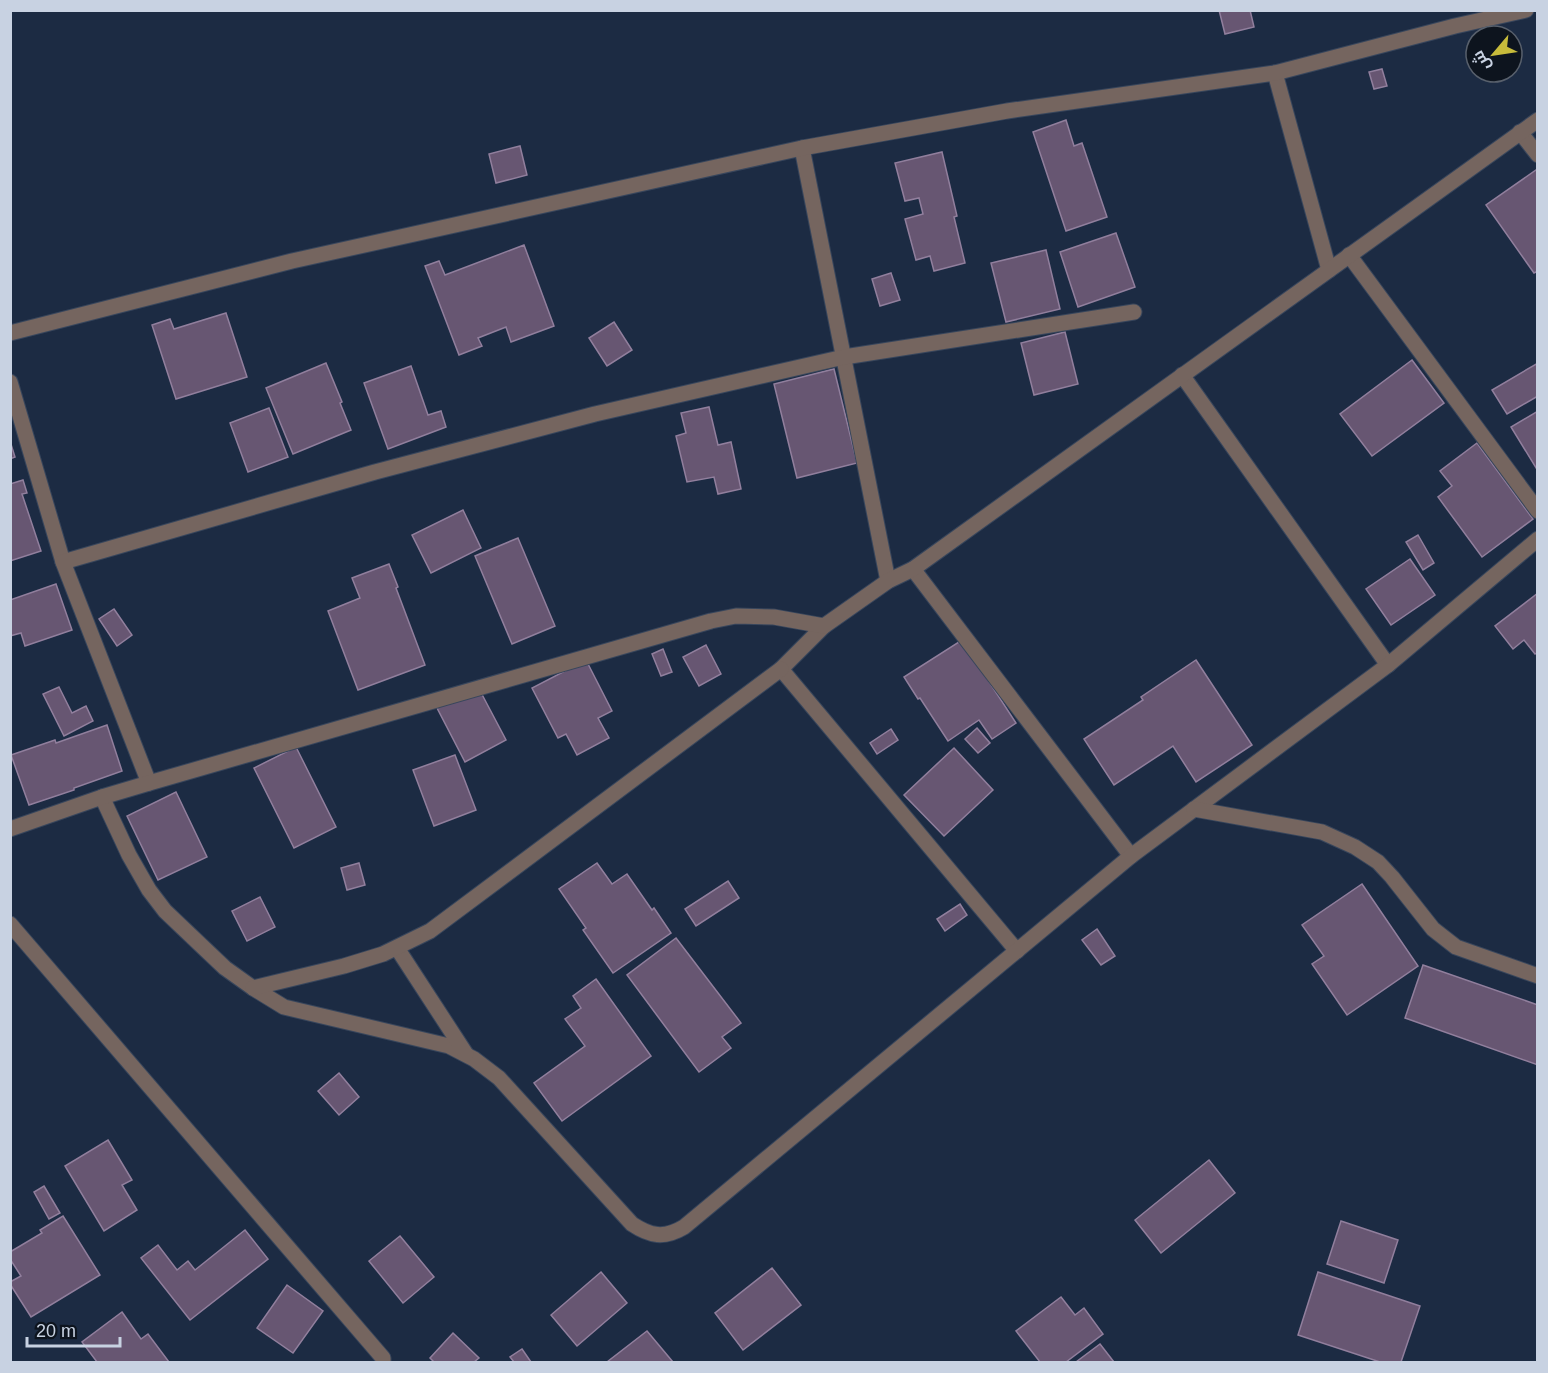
<svg xmlns="http://www.w3.org/2000/svg" width="1548" height="1373" font-family="Helvetica,Cairo,sans-serif">
	<rect width="100%" height="100%" fill="#1c2b43"/>
	<!-- building -->
	<g fill="#675672" stroke="#917f9d" stroke-width="1.5">
		<polygon points="1219,10 1250,10 1254,27 1225,34"/>
		<polygon points="1382,69 1387,86 1374,89 1369,72"/>
		<polygon points="1066,120 1074,146 1082,143 1107,217 1066,231 1033,132"/>
		<polygon points="520,146 527,175 496,183 489,154"/>
		<polygon points="942,152 957,216 954,217 965,263 934,271 930,256 916,260 905,219 923,214 919,198 905,201 895,163"/>
		<polygon points="1536,170 1538,172 1538,271 1534,273 1486,205"/>
		<polygon points="1116,233 1135,287 1078,307 1060,252"/>
		<polygon points="524,245 554,326 511,342 506,327 478,338 482,346 459,355 425,266 439,261 445,275"/>
		<polygon points="1046,250 1060,309 1006,322 991,263"/>
		<polygon points="891,273 900,300 880,306 872,279"/>
		<polygon points="226,313 247,377 176,399 152,325 170,319 174,329"/>
		<polygon points="614,322 632,350 607,366 589,338"/>
		<polygon points="1065,332 1078,384 1034,395 1021,343"/>
		<polygon points="1412,360 1444,403 1372,456 1340,414"/>
		<polygon points="326,363 342,402 340,403 351,430 293,454 266,388"/>
		<polygon points="1538,363 1538,396 1507,414 1492,390"/>
		<polygon points="411,366 428,415 441,411 446,427 388,449 364,383"/>
		<polygon points="834,369 857,463 797,478 774,384"/>
		<polygon points="709,407 718,445 731,442 741,489 718,494 714,477 687,482 676,436 686,433 681,413"/>
		<polygon points="269,408 288,457 248,472 230,423"/>
		<polygon points="1538,411 1538,471 1511,427"/>
		<polygon points="10,441 15,457 10,459"/>
		<polygon points="1477,443 1533,519 1482,557 1438,497 1452,486 1440,471"/>
		<polygon points="23,480 27,493 22,494 41,551 10,561 10,484"/>
		<polygon points="463,510 481,548 431,573 412,535"/>
		<polygon points="1418,535 1434,563 1423,570 1406,542"/>
		<polygon points="518,538 555,626 512,644 475,556"/>
		<polygon points="1410,559 1435,595 1391,625 1366,589"/>
		<polygon points="389,564 398,587 396,588 425,665 358,690 328,611 360,598 352,578"/>
		<polygon points="56,584 72,630 25,646 21,633 10,636 10,600"/>
		<polygon points="1538,593 1538,652 1535,654 1524,640 1513,649 1495,626"/>
		<polygon points="114,609 132,635 117,646 99,619"/>
		<polygon points="962,640 1016,723 992,739 979,720 948,741 920,698 918,699 904,677"/>
		<polygon points="706,645 721,674 699,686 683,657"/>
		<polygon points="663,649 672,672 661,676 652,654"/>
		<polygon points="586,660 612,711 598,718 609,738 577,755 566,734 558,738 532,688"/>
		<polygon points="1196,660 1252,745 1196,782 1173,746 1114,785 1084,739 1143,700 1141,697"/>
		<polygon points="477,685 506,740 465,762 436,706"/>
		<polygon points="59,687 72,713 86,706 93,721 64,736 43,694"/>
		<polygon points="107,725 122,771 74,788 74,790 29,805 11,755 55,740 56,743"/>
		<polygon points="977,728 990,743 978,753 965,739"/>
		<polygon points="891,729 898,740 877,754 870,743"/>
		<polygon points="296,747 336,827 294,848 254,768"/>
		<polygon points="954,748 993,790 944,836 904,795"/>
		<polygon points="455,755 476,810 434,826 413,770"/>
		<polygon points="176,792 207,857 158,880 127,816"/>
		<polygon points="359,863 365,885 347,890 341,868"/>
		<polygon points="597,863 612,884 627,874 652,910 654,908 671,933 613,973 583,930 586,928 559,889"/>
		<polygon points="728,881 739,898 696,926 685,909"/>
		<polygon points="1362,884 1418,966 1347,1015 1312,964 1324,956 1302,925"/>
		<polygon points="260,897 275,927 247,941 232,911"/>
		<polygon points="960,904 967,915 945,931 937,919"/>
		<polygon points="1097,929 1115,956 1101,965 1082,940"/>
		<polygon points="676,938 741,1023 722,1037 731,1048 699,1072 627,975"/>
		<polygon points="1423,965 1538,1005 1538,1065 1405,1018"/>
		<polygon points="596,979 651,1056 562,1121 534,1083 585,1046 565,1019 581,1008 573,996"/>
		<polygon points="339,1073 359,1097 339,1115 318,1091"/>
		<polygon points="108,1140 132,1180 122,1185 137,1210 104,1231 65,1166"/>
		<polygon points="1209,1160 1235,1193 1161,1253 1135,1220"/>
		<polygon points="44,1186 60,1213 49,1219 34,1192"/>
		<polygon points="63,1216 100,1275 31,1317 10,1284 10,1282 21,1276 10,1259 10,1252 42,1233 40,1230"/>
		<polygon points="1341,1221 1398,1240 1384,1283 1327,1264"/>
		<polygon points="245,1230 268,1259 190,1320 141,1258 158,1245 177,1270 188,1261 195,1270"/>
		<polygon points="400,1236 434,1277 403,1303 369,1261"/>
		<polygon points="772,1268 801,1305 743,1350 715,1313"/>
		<polygon points="601,1272 627,1303 577,1346 551,1315"/>
		<polygon points="1318,1272 1420,1306 1401,1362 1380,1362 1298,1335"/>
		<polygon points="287,1285 323,1311 293,1353 257,1328"/>
		<polygon points="1061,1297 1075,1315 1084,1308 1103,1334 1066,1362 1040,1362 1016,1331"/>
		<polygon points="122,1312 141,1339 148,1334 169,1362 97,1362 82,1342"/>
		<polygon points="647,1331 673,1362 607,1362"/>
		<polygon points="453,1333 479,1358 474,1362 434,1362 430,1358"/>
		<polygon points="1100,1344 1114,1362 1076,1362"/>
		<polygon points="522,1349 531,1362 514,1362 510,1357"/>
	</g>
	<g fill="none" stroke-linecap="round" stroke-linejoin="round">
		<!-- minor casing -->
		<g stroke="#38465c" stroke-width="17">
			<g id="minor">
				<polyline points="1275,73 1329,270"/>
				<polyline points="1520,132 1538,155"/>
				<polyline points="802,148 888,581"/>
				<polyline points="1349,255 1538,511"/>
				<polyline points="10,333 292,261 802,148 1007,111 1275,73 1455,26 1526,10"/>
				<polyline points="1182,375 1388,665"/>
				<polyline points="10,382 63,562"/>
				<polyline points="913,569 1131,856"/>
				<polyline points="824,626 781,669 1017,951"/>
				<polyline points="149,783 63,562 375,472 595,414 844,357 1134,312"/>
				<path d="M102 797 129 855 149 890 165 911 206 950 225 968 253 988 284 1007 449 1046 474 1059 499 1078 632 1224C650 1236 664 1239 684 1227L1131 856 1388 665 1538 539"/>
				<polyline points="1194,809 1322,832 1355,847 1378,862 1392,877 1433,929 1456,947 1538,976"/>
				<polyline points="10,829 102,797 149,783 711,621 736,616 774,617 824,626 888,581 913,569 1538,120"/>
				<polyline points="10,924 383,1358 383,1362"/>
				<polyline points="397,948 466,1054"/>
				<polyline points="253,988 344,966 383,954 430,931 781,669"/>
			</g>
		</g>
		<!-- minor -->
		<use href="#minor" stroke="#75655f" stroke-width="15"/>
	</g>
	<!-- border -->
	<rect width="1548" height="1373" fill="none" stroke="#c8d2e2" stroke-width="24"/>
	<!-- north arrow -->
	<g transform="translate(1494 54) rotate(241)"><circle r="28" fill="#0d141e" stroke="#58606c" stroke-width="1.5"/>
	<path d="M0-4.5L10 22L0 15L-10 22Z" fill="#c7bb3b"/>
	<text y="-9" font-size="16" font-weight="bold" text-anchor="middle" fill="#c8d2e2">ش</text>
	</g>
	<!-- scale -->
	<path d="M27 1337v9h93v-9" fill="none" stroke="#c8d2e2" stroke-width="3"/>
	<text x="36" y="1337" font-size="18" fill="#c8d2e2" stroke="#0d141e" stroke-width="4.5" paint-order="stroke">20 m</text>
</svg>
